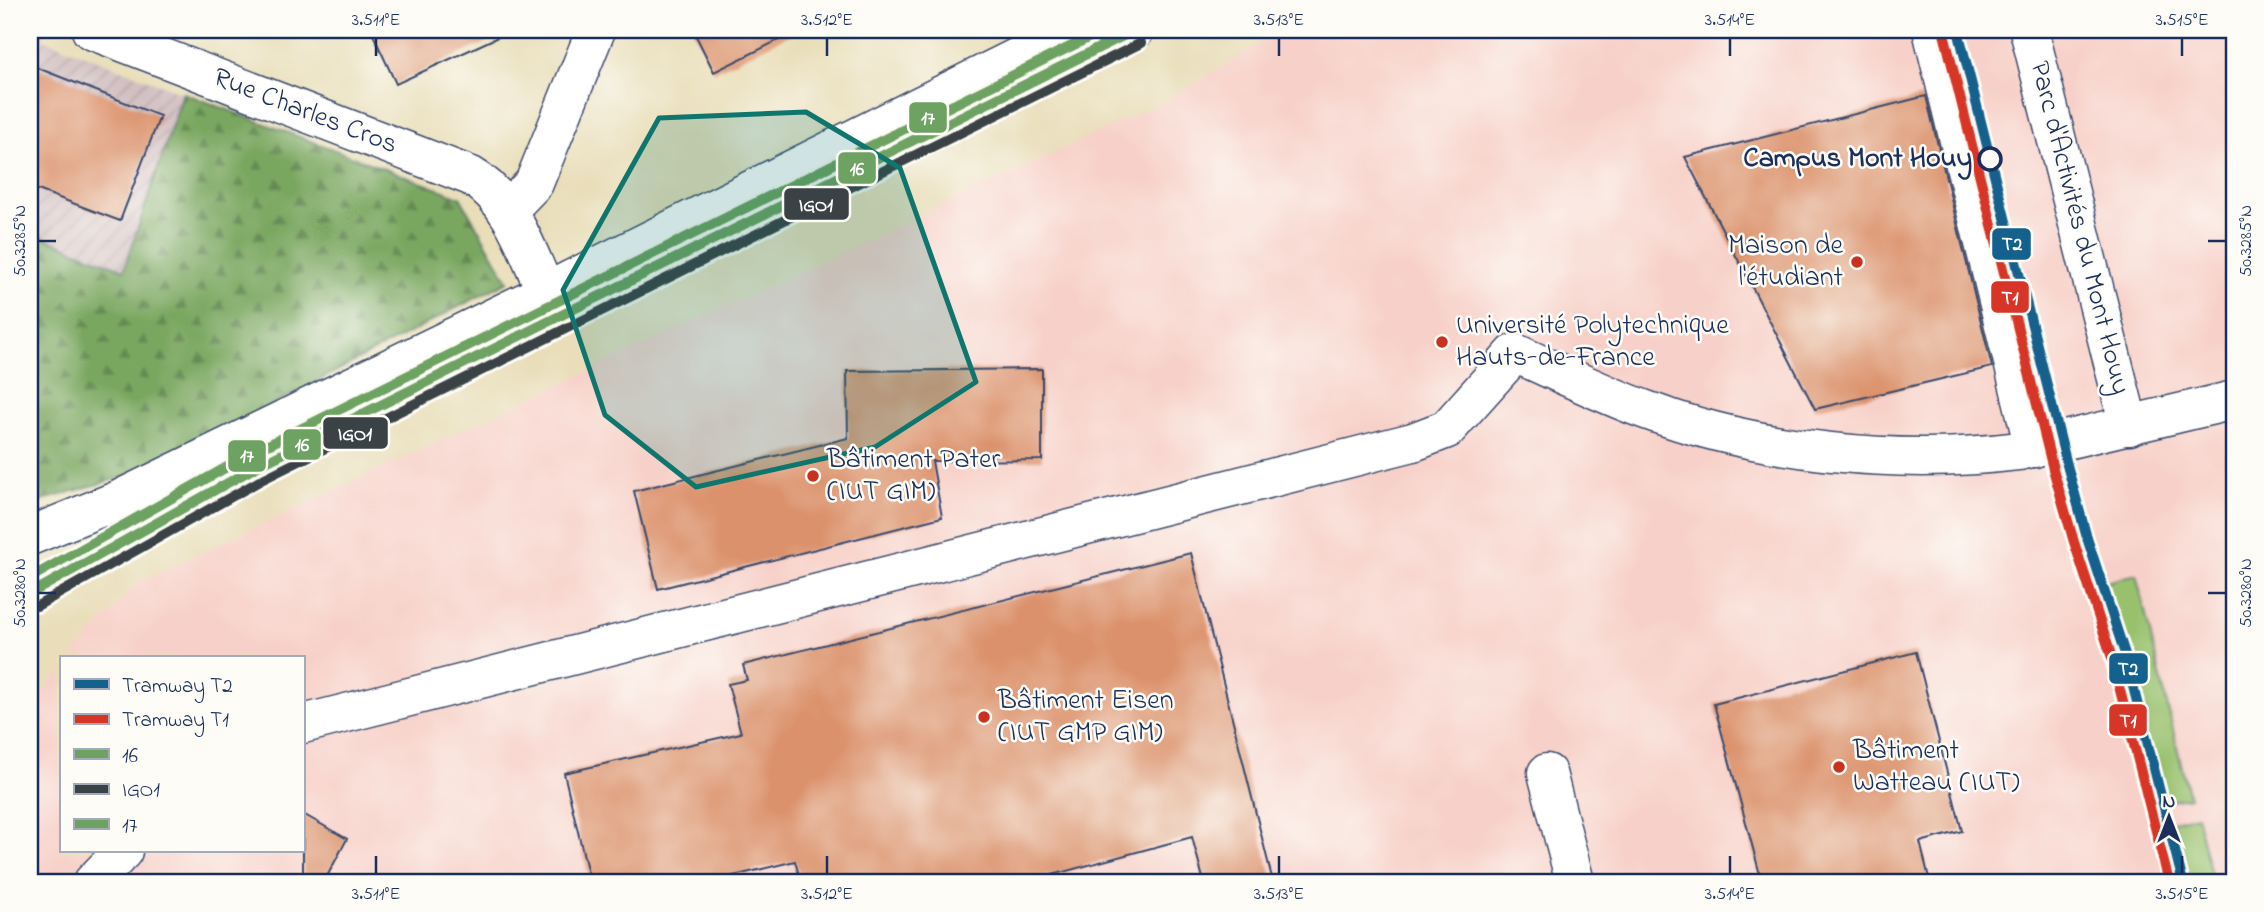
<svg xmlns="http://www.w3.org/2000/svg" width="2264" height="912" font-family="'Indie Flower',sans-serif">
	<defs>
		<pattern id="industrial-furrows" width="10" height="10" patternUnits="userSpaceOnUse" patternTransform="scale(1.75)"><rect width="10" height="10" fill="#d2bfc1"/><path d="M-1 1l2-2M0 10L10 0M9 11l2-2" fill="none" stroke="#b4a4a8"/></pattern>
		<pattern id="forest-firs" width="22" height="20" patternUnits="userSpaceOnUse" patternTransform="scale(1.75)"><rect width="22" height="20" fill="#7aa760"/><path d="M5 1l3.5 6h-7zM16 11l3.5 6h-7z" fill="#638852"/></pattern>
	</defs>
	<rect width="100%" height="100%" fill="#fdfcf7"/>
	<filter id="ink" filterUnits="userSpaceOnUse"><feTurbulence type="fractalNoise" baseFrequency=".0143" numOctaves="2"/><feDisplacementMap in="SourceGraphic" scale="14" xChannelSelector="R" yChannelSelector="G"/><feConvolveMatrix kernelMatrix="1 2 1 2 8 2 1 2 1" color-interpolation-filters="sRGB"/></filter>
	<filter id="wash" filterUnits="userSpaceOnUse"><feTurbulence type="fractalNoise" baseFrequency=".00686" numOctaves="4" result="noise"/><feDisplacementMap in="SourceGraphic" scale="28" xChannelSelector="R" yChannelSelector="G"/><feGaussianBlur stdDeviation="1.57" result="paint"/><feColorMatrix in="noise" values="0 0 0 0 0 0 0 0 0 0 0 0 0 0 0 0 0 1.4 0 .05"/><feComposite in="paint" operator="in"/></filter>
	<g filter="url(#wash)">
		<rect width="100%" height="100%" fill="#e9deb9"/>
		<!-- built -->
		<polygon fill="#f7d1c9" points="1283,30 2234,30 2234,882 30,882 30,706 61,669 61,851 303,851 303,658 71,658 136,583 1164,101"/>
		<!-- industrial -->
		<polygon fill="url(#industrial-furrows)" points="30,30 46,30 43,39 183,93 123,270 30,232"/>
		<!-- grass -->
		<g fill="#99c16d" stroke="#5a7866" stroke-width="2">
			<polygon points="2136,574 2189,797 2153,805 2092,586"/>
			<polygon points="2196,815 2213,882 2173,882 2159,825"/>
		</g>
		<!-- forest -->
		<polygon fill="url(#forest-firs)" stroke="#4a6b5f" stroke-width="2" points="183,93 460,197 508,281 150,469 30,504 30,232 124,270"/>
		<g id="blocks">
			<!-- building -->
			<g fill="#db926c">
				<polygon points="371,30 513,30 396,84"/>
				<polygon points="693,30 799,30 714,72"/>
				<polygon points="30,65 160,116 120,221 30,187"/>
				<polygon points="1926,96 1992,367 1815,409 1685,157"/>
				<polygon points="1042,369 1042,460 932,461 942,517 658,589 634,491 848,438 847,371"/>
				<polygon points="1191,553 1273,882 1204,882 1192,837 1026,882 801,882 795,861 709,882 590,882 564,773 741,733 728,684 747,680 743,665"/>
				<polygon points="1916,652 1962,831 1920,842 1930,882 1762,882 1714,704"/>
				<polygon points="303,814 347,839 324,882 303,882"/>
			</g>
		</g>
	</g>
	<g filter="url(#ink)">
		<use href="#blocks" fill-opacity="0" stroke="#3a496c" stroke-width="2"/>
		<g fill="none" stroke-linecap="round" stroke-linejoin="round">
			<!-- street casing -->
			<g stroke="#3a496c" stroke-width="41">
				<g id="street">
					<path d="M91 30 471 176C512 199 527 251 546 292"/>
					<polyline points="1932,30 2034,448"/>
					<polyline points="2029,30 2129,426"/>
					<polyline points="507,211 534,183 596,30"/>
					<path d="M303 724 1413 442 1447 429 1515 353C1558 372 1602 394 1646 410 1760 452 1899 466 2019 451L2234 400"/>
					<polyline points="1547,773 1575,882"/>
					<polyline points="93,882 123,851"/>
				</g>
			</g>
			<!-- primary casing -->
			<g stroke="#3a496c" stroke-width="41">
				<g id="primary">
					<polyline points="30,536 116,501 546,292 1072,30"/>
					<polyline points="30,594 256,467 1135,30"/>
				</g>
			</g>
			<!-- street -->
			<use href="#street" stroke="#fff" stroke-width="38"/>
			<!-- primary -->
			<use href="#primary" stroke="#fff" stroke-width="38"/>
			<!-- bus-1 casing -->
			<g stroke="#fdfcf7" stroke-width="16">
				<polyline id="bus-1" points="30,594 256,467 1135,30"/>
			</g>
			<!-- bus-2 casing -->
			<g stroke="#fdfcf7" stroke-width="16">
				<polyline id="bus-2" points="37,606 263,479 1141,43"/>
			</g>
			<!-- bus-3 casing -->
			<g stroke="#fdfcf7" stroke-width="16">
				<polyline id="bus-3" points="30,578 250,454 1104,30"/>
			</g>
			<!-- bus-1 -->
			<use href="#bus-1" stroke="#6ea262" stroke-width="10"/>
			<!-- bus-2 -->
			<use href="#bus-2" stroke="#3b4245" stroke-width="10"/>
			<!-- bus-3 -->
			<use href="#bus-3" stroke="#6ea262" stroke-width="10"/>
			<!-- tram-1 casing -->
			<g stroke="#fdfcf7" stroke-width="16">
				<polyline id="tram-1" points="1958,30 2067,465 2087,538 2124,651 2183,882"/>
			</g>
			<!-- tram-2 casing -->
			<g stroke="#fdfcf7" stroke-width="16">
				<polyline id="tram-2" points="1944,33 2053,469 2074,542 2111,655 2169,882"/>
			</g>
			<!-- tram-1 -->
			<use href="#tram-1" stroke="#15618e" stroke-width="10"/>
			<!-- tram-2 -->
			<use href="#tram-2" stroke="#d73527" stroke-width="10"/>
		</g>
	</g>
	<!-- marked area -->
	<path fill="#0f766e" fill-opacity="0.2" stroke="#0f766e" stroke-width="5" stroke-linejoin="round" d="M806 112 900 168 976 382 875 447 696 487 605 415 563 290 659 118Z"/>
	<!-- ticks -->
	<path fill="none" stroke="#1b2f5e" stroke-width="2.5" d="M376 38V56M827 38V56M1279 38V56M1730 38V56M2182 38V56M38 241H56M2208 241H2226M38 593H56M2208 593H2226M376 856V874M827 856V874M1279 856V874M1730 856V874M2182 856V874"/>
	<!-- markers -->
	<circle fill="#fdfcf7" stroke="#1b2f5e" stroke-width="3.5" cx="1990" cy="159" r="11"/>
	<g fill="#c8321e" stroke="#fdfcf7" stroke-width="2.5">
		<circle cx="1857" cy="262" r="7"/>
		<circle cx="1442" cy="342" r="7"/>
		<circle cx="813" cy="476" r="7"/>
		<circle cx="984" cy="717" r="7"/>
		<circle cx="1839" cy="767" r="7"/>
	</g>
	<g text-anchor="middle" dominant-baseline="central" stroke-width="5" stroke-linejoin="round" paint-order="stroke">
		<!-- street labels -->
		<g font-size="28" fill="#1b2f5e" stroke="#fdfcf7">
			<text transform="translate(305 112) rotate(21)">Rue Charles Cros</text>
			<text transform="translate(2079 228) rotate(76)">Parc d'Activités du Mont Houy</text>
		</g>
		<!-- stop labels -->
		<g font-size="28" font-weight="bold" fill="#1b2f5e" stroke="#fdfcf7" text-anchor="end">
			<text x="1972" y="159">Campus Mont Houy</text>
		</g>
		<!-- poi labels -->
		<g font-size="28" fill="#1b2f5e" stroke="#fdfcf7" text-anchor="start">
			<text x="1843" y="246" text-anchor="end">Maison de<tspan x="1843" dy="32">l'étudiant</tspan></text>
			<text x="1456" y="326">Université Polytechnique<tspan x="1456" dy="32">Hauts-de-France</tspan></text>
			<text x="827" y="460">Bâtiment Pater<tspan x="827" dy="32">(IUT GIM)</tspan></text>
			<text x="998" y="701">Bâtiment Eisen<tspan x="998" dy="32">(IUT GMP GIM)</tspan></text>
			<text x="1853" y="751">Bâtiment<tspan x="1853" dy="32">Watteau (IUT)</tspan></text>
		</g>
	</g>
	<g stroke="#fdfcf7" stroke-width="2.5">
		<rect x="908" y="101" width="40" height="33" rx="7" fill="#6ea262"/>
		<rect x="837" y="151" width="40" height="34" rx="7" fill="#6ea262"/>
		<rect x="783" y="187" width="67" height="34" rx="7" fill="#3b4245"/>
		<rect x="1991" y="227" width="41" height="34" rx="7" fill="#15618e"/>
		<rect x="1990" y="280" width="40" height="34" rx="7" fill="#d73527"/>
		<rect x="322" y="416" width="67" height="34" rx="7" fill="#3b4245"/>
		<rect x="282" y="428" width="40" height="33" rx="7" fill="#6ea262"/>
		<rect x="227" y="439" width="40" height="34" rx="7" fill="#6ea262"/>
		<rect x="2108" y="652" width="41" height="33" rx="7" fill="#15618e"/>
		<rect x="2108" y="703" width="40" height="34" rx="7" fill="#d73527"/>
	</g>
	<g font-size="19" text-anchor="middle" font-weight="bold" fill="#fff">
		<text x="928" y="124">17</text>
		<text x="857" y="175">16</text>
		<text x="816" y="211">IGO1</text>
		<text x="2012" y="250">T2</text>
		<text x="2010" y="304">T1</text>
		<text x="355" y="440">IGO1</text>
		<text x="302" y="451">16</text>
		<text x="247" y="462">17</text>
		<text x="2128" y="675">T2</text>
		<text x="2128" y="727">T1</text>
	</g>
	<!-- margin -->
	<rect width="2264" height="912" fill="none" stroke="#fdfcf7" stroke-width="77"/>
	<!-- legend -->
	<rect x="60" y="656" width="245" height="196" fill="#fdfcf7" stroke="#a3aaba" stroke-width="2"/>
	<rect x="74" y="679" width="35" height="10" fill="#15618e" stroke="#a3aaba" stroke-width="2"/>
	<text x="122" y="692" font-size="21" fill="#1b2f5e">Tramway T2</text>
	<rect x="74" y="714" width="35" height="10" fill="#d73527" stroke="#a3aaba" stroke-width="2"/>
	<text x="122" y="726" font-size="21" fill="#1b2f5e">Tramway T1</text>
	<rect x="74" y="749" width="35" height="10" fill="#6ea262" stroke="#a3aaba" stroke-width="2"/>
	<text x="122" y="762" font-size="21" fill="#1b2f5e">16</text>
	<rect x="74" y="784" width="35" height="10" fill="#3b4245" stroke="#a3aaba" stroke-width="2"/>
	<text x="122" y="796" font-size="21" fill="#1b2f5e">IGO1</text>
	<rect x="74" y="819" width="35" height="10" fill="#6ea262" stroke="#a3aaba" stroke-width="2"/>
	<text x="122" y="832" font-size="21" fill="#1b2f5e">17</text>
	<!-- north arrow -->
	<g transform="translate(2169 817)" stroke="#fdfcf7" stroke-width="5" paint-order="stroke">
	<path d="M0-5L12 26L0 18L-12 26Z" fill="#1b2f5e"/>
	<text y="-10" font-size="19" font-weight="bold" text-anchor="middle" fill="#1b2f5e">N</text>
	</g>
	<rect x="38" y="38" width="2188" height="836" fill="none" stroke="#1b2f5e" stroke-width="2.5"/>
	<g font-size="18" text-anchor="middle" fill="#1b2f5e">
		<text x="376" y="25">3.511°E</text>
		<text x="827" y="25">3.512°E</text>
		<text x="1279" y="25">3.513°E</text>
		<text x="1730" y="25">3.514°E</text>
		<text x="2182" y="25">3.515°E</text>
		<text transform="translate(19 241) rotate(-90)" y="6">50.3285°N</text>
		<text transform="translate(2245 241) rotate(-90)" y="6">50.3285°N</text>
		<text transform="translate(19 593) rotate(-90)" y="6">50.3280°N</text>
		<text transform="translate(2245 593) rotate(-90)" y="6">50.3280°N</text>
		<text x="376" y="899">3.511°E</text>
		<text x="827" y="899">3.512°E</text>
		<text x="1279" y="899">3.513°E</text>
		<text x="1730" y="899">3.514°E</text>
		<text x="2182" y="899">3.515°E</text>
	</g>
</svg>
